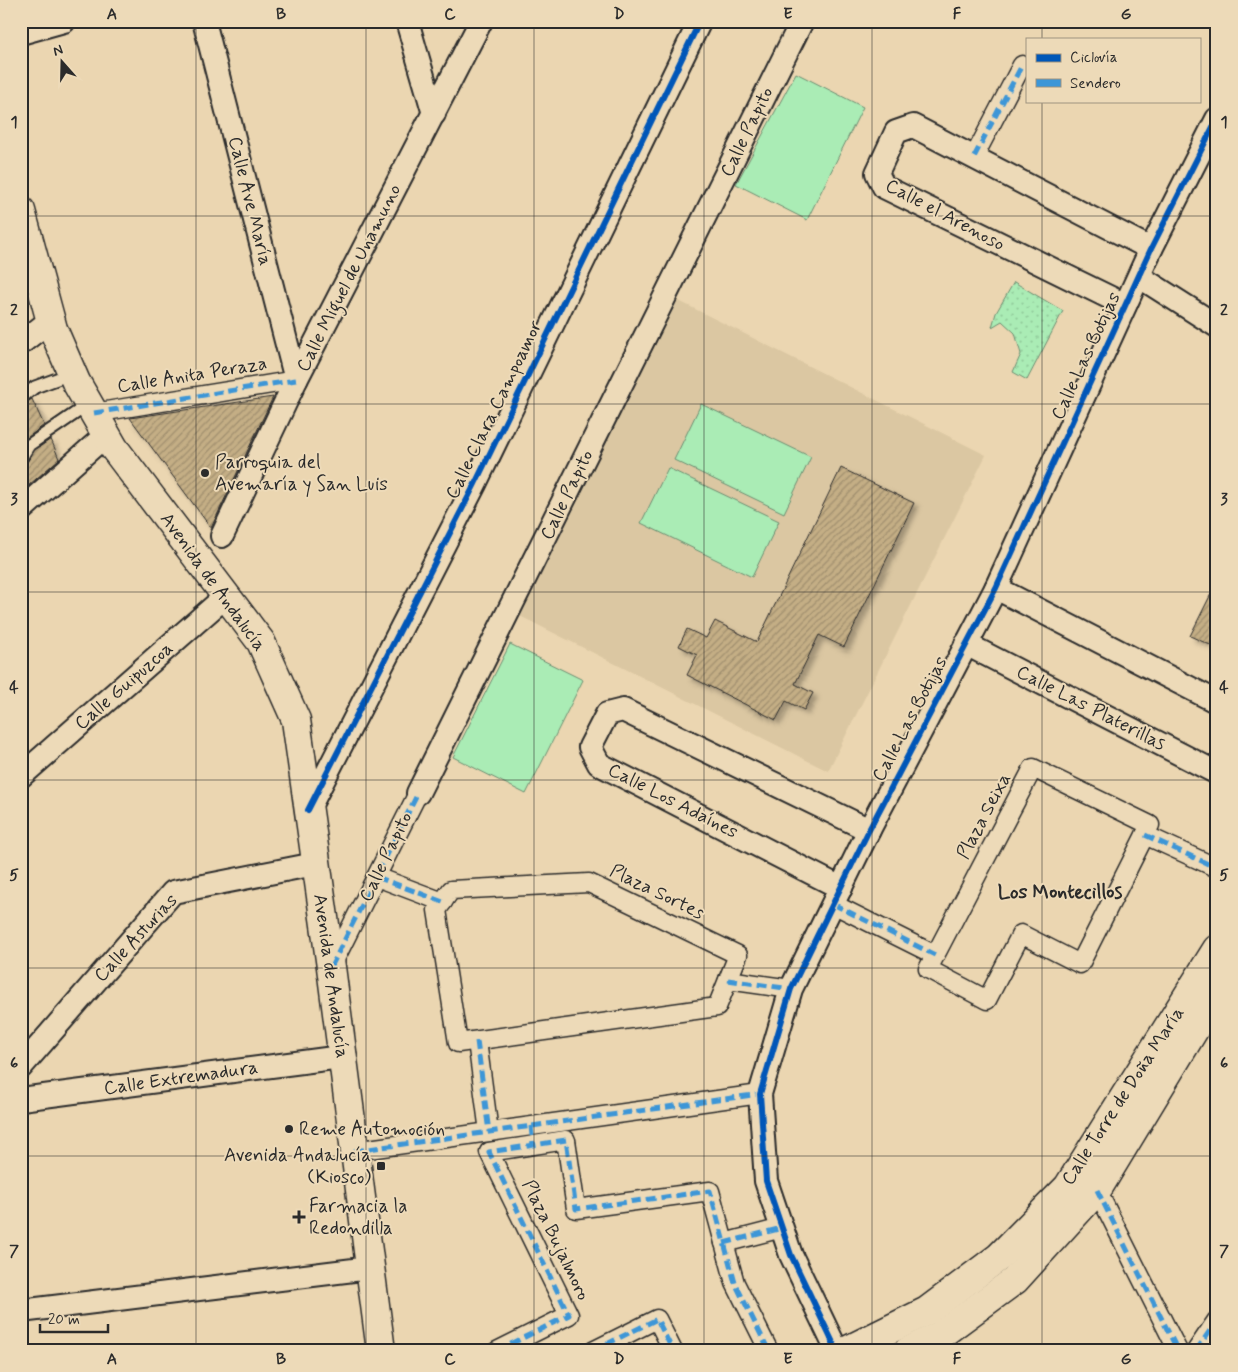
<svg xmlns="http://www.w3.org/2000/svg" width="1238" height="1372" font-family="Mynerve,sans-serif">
	<defs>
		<pattern id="park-dots" width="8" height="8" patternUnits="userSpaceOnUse" patternTransform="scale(1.25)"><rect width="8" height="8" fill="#aaecb5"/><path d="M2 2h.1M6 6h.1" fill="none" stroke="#92cb9c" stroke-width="1.8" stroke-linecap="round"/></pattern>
		<pattern id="building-hatch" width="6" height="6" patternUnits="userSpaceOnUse" patternTransform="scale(1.25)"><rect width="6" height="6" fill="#c4ae85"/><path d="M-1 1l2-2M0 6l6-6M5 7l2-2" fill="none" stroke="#9f8e6d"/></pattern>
		<filter id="shadow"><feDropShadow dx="4.5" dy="4.5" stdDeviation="2.5" flood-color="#0004"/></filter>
	</defs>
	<rect width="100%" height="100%" fill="#ebd6b1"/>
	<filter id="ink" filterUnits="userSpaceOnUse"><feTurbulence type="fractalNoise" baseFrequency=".02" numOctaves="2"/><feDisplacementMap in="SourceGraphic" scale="10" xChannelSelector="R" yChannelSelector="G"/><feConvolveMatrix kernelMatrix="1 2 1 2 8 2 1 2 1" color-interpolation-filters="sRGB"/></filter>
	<g filter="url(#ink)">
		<!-- built -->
		<polygon fill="#dbc7a2" points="673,298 986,455 828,771 514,613"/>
		<!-- green -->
		<g fill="#aaecb5" stroke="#6a8c70">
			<polygon points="796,73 863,107 807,220 736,184"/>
			<polygon points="701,404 811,457 784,513 674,460"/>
			<polygon points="668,468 779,521 752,577 641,523"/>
			<polygon points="510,644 583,680 526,794 453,757"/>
		</g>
		<!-- park -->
		<polygon fill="url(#park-dots)" stroke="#6a8c70" points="1014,282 1063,311 1027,380 1013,372 1021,354 1015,333 1002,321 992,327 996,313"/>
		<!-- building -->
		<g fill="url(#building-hatch)" stroke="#2b2b2b" filter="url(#shadow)">
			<polygon points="273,397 211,528 130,418"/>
			<polygon points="32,399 44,425 21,443 21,405"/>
			<polygon points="51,439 59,459 21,492 21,465 27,462 35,450"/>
			<polygon points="841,468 914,503 844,647 819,635 795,684 813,693 804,710 786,701 776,720 687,675 697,655 679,646 687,629 706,638 715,621 757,642"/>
			<polygon points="1217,582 1217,648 1190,636"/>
		</g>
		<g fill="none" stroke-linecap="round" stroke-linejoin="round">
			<!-- service casing -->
			<g stroke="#2b2b2b" stroke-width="15">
				<g id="service">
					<polyline points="21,398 35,387 73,373"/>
					<polyline points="21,458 29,445 89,404"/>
				</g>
			</g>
			<!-- pedestrian casing -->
			<g stroke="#2b2b2b" stroke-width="21">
				<g id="pedestrian">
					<polyline points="974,157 1022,65"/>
					<polyline points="94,413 296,380"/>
					<polygon points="1033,768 1150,825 1080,964 1021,934 987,1000 928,969"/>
					<polyline points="1145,835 1217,868"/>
					<polyline points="377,877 443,902"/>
					<polygon points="589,883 738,955 717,1007 458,1043 437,910 451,890"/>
					<polyline points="833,904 935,955"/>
					<polyline points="331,967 418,793"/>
					<polyline points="728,980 791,989"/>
					<polyline points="477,1041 489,1132"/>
					<polyline points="354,1151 760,1094"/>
					<polyline points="1097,1190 1178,1351"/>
					<polyline points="724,1243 782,1228"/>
					<polyline points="497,1351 569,1315 489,1152 566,1140 576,1209 710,1191 735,1283 769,1351"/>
					<polyline points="593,1351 657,1319 673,1351"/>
					<polyline points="1196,1351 1217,1320"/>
				</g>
			</g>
			<!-- minor casing -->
			<g stroke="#2b2b2b" stroke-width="26">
				<g id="minor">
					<polyline points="204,21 296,380"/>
					<polyline points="407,21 434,114"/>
					<polyline points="21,33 64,21"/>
					<polyline points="1140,277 1217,326"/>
					<polyline points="1125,305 884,187 877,173 896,132 913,126 1151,249"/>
					<polyline points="21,343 52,319"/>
					<polyline points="21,510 107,434"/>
					<polyline points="222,536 296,380 481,21"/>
					<polyline points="996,588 1217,702"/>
					<polyline points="966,644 1217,773"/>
					<polyline points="21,776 226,596"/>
					<polyline points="418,793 802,21"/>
					<polyline points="308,810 475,484 700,21"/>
					<polyline points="841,888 599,764 590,747 607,714 623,710 869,830"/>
					<polyline points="21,1067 173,892 315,864"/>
					<polyline points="21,1099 341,1057"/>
					<polyline points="21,1311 370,1268"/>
					<polyline points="837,1351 791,1255 766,1181 760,1094 791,989 869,830 996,588 1151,249 1217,119"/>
				</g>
			</g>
			<!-- secondary casing -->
			<g stroke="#2b2b2b" stroke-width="31">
				<polyline id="secondary" points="21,211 53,329 76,382 114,448 261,642 296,720 331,967 381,1351"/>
			</g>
			<!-- primary casing -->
			<g stroke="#2b2b2b" stroke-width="31">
				<g id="primary">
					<polyline points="846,1351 927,1311 999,1257 1068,1187 1217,949"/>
					<polyline points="908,1351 940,1335 1015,1280 1097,1190 1217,992"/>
				</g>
			</g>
			<!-- service -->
			<use href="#service" stroke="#eddab8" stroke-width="11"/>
			<!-- pedestrian -->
			<use href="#pedestrian" stroke="#eddab8" stroke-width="18"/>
			<!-- minor -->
			<use href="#minor" stroke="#eddab8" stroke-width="22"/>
			<!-- secondary -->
			<use href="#secondary" stroke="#eddab8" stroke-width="28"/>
			<!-- primary -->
			<use href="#primary" stroke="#eddab8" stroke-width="28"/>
			<!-- quiet -->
			<g stroke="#3c96d7" stroke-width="5" stroke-dasharray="10 5" stroke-linecap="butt">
				<polyline points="974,157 1022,65"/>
				<polyline points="94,413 296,380"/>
				<polyline points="1145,835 1217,868"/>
				<polyline points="377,877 443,902"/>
				<polyline points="833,904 935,955"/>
				<polyline points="331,967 418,793"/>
				<polyline points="728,980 791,989"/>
				<polyline points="477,1041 489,1132"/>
				<polyline points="531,1126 533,1145"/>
				<polyline points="354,1151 760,1094"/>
				<polyline points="1097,1190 1178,1351"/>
				<polyline points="724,1243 782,1228"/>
				<polyline points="497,1351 569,1315 489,1152 566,1140 576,1209 710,1191 735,1283 769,1351"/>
				<polyline points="593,1351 657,1319 673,1351"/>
				<polyline points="1196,1351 1217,1320"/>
			</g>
			<!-- cycleway casing -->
			<g stroke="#eddab8" stroke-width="9">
				<g id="cycleway">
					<polyline points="308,810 475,484 700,21"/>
					<polyline points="837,1351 791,1255 766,1181 760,1094 791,989 869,830 996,588 1151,249 1217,119"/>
				</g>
			</g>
			<!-- cycleway -->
			<use href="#cycleway" stroke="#0057b8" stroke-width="6"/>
		</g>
	</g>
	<!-- grid -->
	<path fill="none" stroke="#2b2b2b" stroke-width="1" stroke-opacity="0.55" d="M196 21V1351M366 21V1351M534 21V1351M704 21V1351M872 21V1351M1042 21V39M1042 101V1351M21 216H1217M21 404H1217M21 592H1217M21 780H1217M21 968H1217M21 1156H1217"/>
	<!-- markers -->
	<g fill="#2b2b2b" stroke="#eddab8" stroke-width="2">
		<circle cx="205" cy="473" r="5"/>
		<circle cx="289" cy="1129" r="5"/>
		<rect x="376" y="1161" width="10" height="10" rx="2.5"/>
		<path d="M296.5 1209.5h5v5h5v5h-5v5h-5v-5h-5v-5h5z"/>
	</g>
	<g text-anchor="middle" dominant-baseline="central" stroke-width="4" stroke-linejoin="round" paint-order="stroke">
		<!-- street labels -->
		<g font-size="19" fill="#2b2b2b" stroke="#eddab8">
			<text transform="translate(747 132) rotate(-64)">Calle Papito</text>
			<text transform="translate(250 201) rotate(76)">Calle Ave María</text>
			<text transform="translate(945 215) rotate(28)">Calle el Arenoso</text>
			<text transform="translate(349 278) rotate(-63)">Calle Miguel de Unamuno</text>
			<text transform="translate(1086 356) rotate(-65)">Calle Las Botijas</text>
			<text transform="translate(192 375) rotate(-9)">Calle Anita Peraza</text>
			<text transform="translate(494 410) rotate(-64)">Calle Clara Campoamor</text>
			<text transform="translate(567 495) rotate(-64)">Calle Papito</text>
			<text transform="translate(213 582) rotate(54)">Avenida de Andalucía</text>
			<text transform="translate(124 686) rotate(-41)">Calle Guipuzcoa</text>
			<text transform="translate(1091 708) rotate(27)">Calle Las Platerillas</text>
			<text transform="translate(910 719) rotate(-62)">Calle Las Botijas</text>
			<text transform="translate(673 801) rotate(27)">Calle Los Adaínes</text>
			<text transform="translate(984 816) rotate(-62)">Plaza Seixa</text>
			<text transform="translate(386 857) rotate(-64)">Calle Papito</text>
			<text transform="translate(657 892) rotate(26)">Plaza Sortes</text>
			<text transform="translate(136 938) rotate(-47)">Calle Asturias</text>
			<text transform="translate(331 976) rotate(82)">Avenida de Andalucía</text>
			<text transform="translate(181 1078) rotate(-8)">Calle Extremadura</text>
			<text transform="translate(1123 1096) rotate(-57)">Calle Torre de Doña María</text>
			<text transform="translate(556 1240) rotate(64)">Plaza Bujalmoro</text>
		</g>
		<!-- poi labels -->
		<g font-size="19" fill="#2b2b2b" stroke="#eddab8" text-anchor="start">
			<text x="215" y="462">Parroquia del<tspan x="215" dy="22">Avemaría y San Luis</tspan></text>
			<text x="299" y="1129">Reme Automoción</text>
			<text x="371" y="1155" text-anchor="end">Avenida Andalucía<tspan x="371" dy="22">(Kiosco)</tspan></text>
			<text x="309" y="1206">Farmacia la<tspan x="309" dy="22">Redondilla</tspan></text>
		</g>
		<!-- neighbourhood labels -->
		<g font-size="20" font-weight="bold" fill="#2b2b2b" stroke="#eddab8">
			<text x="1060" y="892">Los Montecillos</text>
		</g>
	</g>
	<!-- margin -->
	<rect width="1238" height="1372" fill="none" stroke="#eddab8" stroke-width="55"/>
	<!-- legend -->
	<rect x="1026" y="38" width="175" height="65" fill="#eddab8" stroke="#9f9480"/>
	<rect x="1036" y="54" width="25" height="8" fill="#0057b8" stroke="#9f9480"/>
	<text x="1070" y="62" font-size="15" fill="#2b2b2b">Ciclovía</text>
	<rect x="1036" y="79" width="25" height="8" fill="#3c96d7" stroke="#9f9480"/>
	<text x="1070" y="88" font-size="15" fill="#2b2b2b">Sendero</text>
	<!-- north arrow -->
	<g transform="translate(62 62) rotate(340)" stroke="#eddab8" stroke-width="4" paint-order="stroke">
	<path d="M0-4L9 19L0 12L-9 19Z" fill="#2b2b2b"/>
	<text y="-8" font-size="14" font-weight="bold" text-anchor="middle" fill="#2b2b2b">N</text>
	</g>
	<!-- scale -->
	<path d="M40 1324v8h68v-8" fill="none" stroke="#2b2b2b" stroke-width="2.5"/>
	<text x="48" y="1324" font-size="15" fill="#2b2b2b" stroke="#eddab8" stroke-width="4" paint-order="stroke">20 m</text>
	<rect x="28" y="28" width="1182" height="1316" fill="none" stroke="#2b2b2b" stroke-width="2"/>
	<g font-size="16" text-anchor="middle" font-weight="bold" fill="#2b2b2b">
		<text x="112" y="19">A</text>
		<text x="281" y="19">B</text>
		<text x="450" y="19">C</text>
		<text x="619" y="19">D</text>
		<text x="788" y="19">E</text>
		<text x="957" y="19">F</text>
		<text x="1126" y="19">G</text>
		<text x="14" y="127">1</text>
		<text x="1224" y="127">1</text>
		<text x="14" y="315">2</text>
		<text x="1224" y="315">2</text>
		<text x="14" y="504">3</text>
		<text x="1224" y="504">3</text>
		<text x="14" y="692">4</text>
		<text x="1224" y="692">4</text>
		<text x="14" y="880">5</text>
		<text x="1224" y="880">5</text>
		<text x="14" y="1068">6</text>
		<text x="1224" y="1068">6</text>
		<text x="14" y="1256">7</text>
		<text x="1224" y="1256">7</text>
		<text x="112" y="1364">A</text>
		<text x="281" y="1364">B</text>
		<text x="450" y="1364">C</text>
		<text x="619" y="1364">D</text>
		<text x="788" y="1364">E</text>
		<text x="957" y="1364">F</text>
		<text x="1126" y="1364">G</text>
	</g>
</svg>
